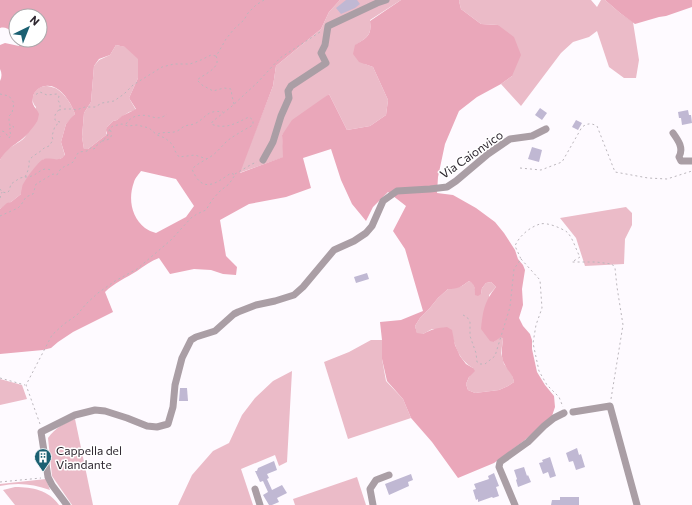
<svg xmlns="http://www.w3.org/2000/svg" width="692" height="505" font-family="Commissioner,sans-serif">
	<rect width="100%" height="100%" fill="#fefaff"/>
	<!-- green -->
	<g fill="#ebbbc8">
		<path d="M340 0H401L370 20C372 36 367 37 356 45L365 64 373 67 388 100 386 115 370 126 347 130 329 94 282 135 284 157 239 173 273 86 276 66 321 29 329 12Z"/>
		<polygon points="460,0 591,0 597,7 601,0 605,0 620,13 633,22 639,60 636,78 624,78 609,67 597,31 589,37 573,42 561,53 521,106 501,84 512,76 498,25 481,24 461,9 459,1"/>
		<polygon points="116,45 126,47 138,58 138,78 129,98 136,110 129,112 117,120 113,121 107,127 106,135 88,149 84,149 82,137 84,113 91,102 94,66 99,60 110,55"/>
		<path d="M47 86C51 87 54 87 57 89 65 94 72 105 75 114L72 118 66 124 61 142 65 156C60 161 51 160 44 159L32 172 22 187 21 194 11 202 7 204 0 209V160C1 158 2 156 3 154 9 146 19 144 25 137 32 128 33 117 36 107 30 101 33 90 41 87 43 86 45 86 47 86Z"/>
		<polygon points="626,207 632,213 632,225 625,239 624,264 585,266 576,238 560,218"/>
		<path d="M469 281 473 283 475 289 481 294 482 288 486 283 491 282 496 287 489 295 494 342 501 336 503 339 501 353 504 364 512 374 514 382 508 386 499 390 475 393 468 390 466 384 473 368C458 359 455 346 451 330L432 329 423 334H417L415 326 420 318 429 309 438 298 448 289 462 286Z"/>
		<polygon points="371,340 382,340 382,359 386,381 403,399 411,418 348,439 324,362 349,352"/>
		<polygon points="292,371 287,462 279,466 275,455 241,469 253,505 178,505 192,475 213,451 229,443 242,415 255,398 273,381"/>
		<polygon points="0,379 22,385 27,399 0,405"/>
		<path d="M75 419 93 505H72L52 476 48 438C55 428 64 423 75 419Z"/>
		<polygon points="357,477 366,505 295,505 293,499"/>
		<path d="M46 479 50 490C33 484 18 482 0 486V484Z"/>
		<path d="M15 487C33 487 48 490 59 505H15L3 490Z"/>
	</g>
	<!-- forest -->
	<g fill="#eaa7ba" fill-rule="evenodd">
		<path d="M0 0H340L329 12 321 29 276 66 273 86 240 173 283 157 282 135 292 120 329 94 347 130 370 126 386 115 388 100 373 67 359 62 353 54 355 45C367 37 372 36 370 21L401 0H460L459 1 461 9 481 24 498 25 514 37 521 55 512 76 501 84 477 97 459 111 445 144 438 177 437 193 453 195 476 208 495 222 504 233 515 250 518 259 523 265 525 270 522 289 523 305 519 318 523 326 530 334 532 340V349L537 372 545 385 554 396 555 407 552 416 525 440 494 463 458 478 432 442 411 418 403 399 387 381 382 359V340L380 322 401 320 423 311 405 249 393 231 406 206 388 192 373 207 366 221 352 204 341 180 331 149 303 158 311 188 286 197 249 204 220 220 226 256 237 267 236 275 223 274 211 270 194 269 170 274 159 258C151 261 144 266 137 271 126 278 114 283 105 292L113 312 73 332 58 342 51 348 43 350 0 354V209L7 203 11 202 21 194C21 192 21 189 22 187 23 182 39 160 44 159 51 157 59 163 65 155L61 142 66 124 71 118 75 114C72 105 64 92 56 88 47 83 35 87 33 97 33 99 32 102 33 104 34 107 38 111 39 114 38 118 38 121 36 123 32 129 24 139 18 142 10 148 5 151 0 160V81C2 77 2 73 0 69V45L5 43 19 46 20 43 18 40H40V16H16V38C12 32 8 26 0 28ZM116 45 125 47 138 59V78L129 98 136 109 122 116 117 120 113 121 107 127 106 130 107 133 106 135 88 149H84L82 137 84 113 91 102 94 66 99 59 110 55ZM141 171 176 179 194 206 186 217 156 233C152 232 148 230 145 228 131 217 128 198 134 182 135 178 139 174 141 171ZM469 281C475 284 475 289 475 295L478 296 481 294 482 288 486 283 491 282 496 287C484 302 483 311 481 329L490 341 494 342 501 337 503 339C502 348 500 357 505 365 509 373 512 372 514 382L508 386 499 390 475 393 468 390 466 384 469 377 475 371 473 368 466 364 460 356 455 345 452 330 447 327C437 328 432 329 423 334L417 333 415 326 420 318 429 309 438 298 448 289C458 289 461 287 469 281Z"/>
		<polygon points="605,0 692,0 692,7 666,16 659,17 635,24 620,13"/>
	</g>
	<!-- building -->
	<g fill="#c0b8d3">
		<polygon points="346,0 357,0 360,4 355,8 341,14 336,8"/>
		<polygon points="540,108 547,113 542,120 535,115"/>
		<polygon points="688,110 689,115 691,115 692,123 682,125 681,118 679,118 678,112"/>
		<polygon points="576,120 582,123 578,130 572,127"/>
		<polygon points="532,147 542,150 539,162 528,159"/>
		<polygon points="367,273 369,279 356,283 354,277"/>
		<polygon points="180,388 187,388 188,401 179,401"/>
		<polygon points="577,448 579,455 581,454 585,467 576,470 573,461 569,462 566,453"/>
		<polygon points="550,457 556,476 550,478 548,472 543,474 539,463 543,462 542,460"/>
		<polygon points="274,461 277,470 267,474 269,478 267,479 272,490 282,485 287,493 277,498 279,502 272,505 269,505 263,495 268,492 263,481 260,482 255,471 257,471 258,468"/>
		<polygon points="524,467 527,476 528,475 531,482 518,487 516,480 517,479 514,470"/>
		<polygon points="494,473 499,486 496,487 499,496 493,498 492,497 478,502 478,499 476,500 473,490 476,489 474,484 489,479 488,476"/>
		<polygon points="411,474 413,480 408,482 409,486 389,495 385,484"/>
		<polygon points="560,497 579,497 579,505 551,505 552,500 560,500"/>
	</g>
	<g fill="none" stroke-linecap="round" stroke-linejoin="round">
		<!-- path -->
		<g stroke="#bbb6bc" stroke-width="1" stroke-dasharray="2 3" stroke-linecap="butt">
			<polyline points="0,94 9,96 14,103 12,113 9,116 9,120 10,126 12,126 14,127 9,129 11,135 9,138 5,132 2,131 0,133"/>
			<path d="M234 104 232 96 231 89 224 88 213 91 202 85 197 80C204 74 222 68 216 56L218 53 226 39 234 29 244 20 248 13 256 5 264 0"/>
			<polyline points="59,110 65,109 73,109 76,110 85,107 95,107 102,103 114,101 124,94 133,85 162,67 174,64 190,64 201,60 211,55 216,56"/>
			<path d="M126 124C131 116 139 114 149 116 153 117 157 119 162 117 163 117 166 115 167 114"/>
			<path d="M158 134C164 131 171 134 177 131 180 130 182 127 185 126 188 125 191 125 194 124 206 119 206 109 223 112"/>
			<polyline points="0,136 0,137"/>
			<path d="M102 141C109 140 114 138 110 129"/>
			<path d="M520 168 541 170 562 162 582 127C588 123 591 123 597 126L615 172 648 178 667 179 692 171"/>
			<polyline points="235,174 252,164 257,162"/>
			<path d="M25 177C36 177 37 171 45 169 48 169 50 170 53 170"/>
			<path d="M0 189 2 192 7 193 9 191 11 184 20 178 25 177C27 173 29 169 29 164 30 163 29 162 29 161 32 155 40 153 44 148L49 146 53 140 52 136 55 126 59 123 60 122 56 121 55 120V115L60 108V104L58 100 59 96 57 94 47 95 40 92 35 95"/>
			<polyline points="0,198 2,192"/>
			<path d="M0 216 18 208 21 205 26 197 33 194 34 191 36 184 53 174 57 175C61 166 65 167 72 163 75 160 76 155 79 152L87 151 92 147 93 149 96 148 97 145 107 137 110 128 113 126 122 124 128 126 137 125 149 128 157 135 165 138 173 145 175 151 179 157 195 155 207 159"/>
			<polyline points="521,259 540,280 542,308 536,325 533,343 539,371 547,385 559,397 563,407"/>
			<path d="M463 315 467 317 470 322V336L476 353 477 362 480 364H485L495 356 510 307 514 269 521 259 515 246C519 236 530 227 540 224 547 222 561 228 567 232 573 238 576 250 580 257L572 262H596L612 264 615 268 617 287 623 325 611 399"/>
			<polyline points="0,378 25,385"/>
			<path d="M40 424 26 385 52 335 64 324 77 315 86 304 98 293 115 281 137 269 171 240 191 218 197 214 206 210 212 200 220 191 229 184 235 175 231 173C215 184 202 194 192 169 198 163 206 160 213 155 218 151 222 146 227 141 235 135 244 130 253 125V120L249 117C236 123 226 130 211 124L213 121 231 107 258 82 280 58 320 32"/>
			<polyline points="0,482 41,478"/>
		</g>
		<!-- minor -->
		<g stroke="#aa9ea5" stroke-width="7">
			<path d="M673 133C678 140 684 148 679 157L681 161H692"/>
			<polyline points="263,160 273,142 281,116 289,98 288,91 291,86 326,63 321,53 325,45 328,26 377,3 386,0"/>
			<polyline points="573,412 610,406 637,505"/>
			<polyline points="255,489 260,505"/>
			<polyline points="67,505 52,485 48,477 41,432 75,415 95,410 105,411 127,418 147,426 157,427 168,424 173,407 175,385 182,358 191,340 196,337 215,331 234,314 238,312 256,305 275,301 294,295 303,287 334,250 354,241 366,233 372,226 383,201 397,191 430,189 447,187 456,181 488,154 510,139 532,136 546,129"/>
			<polyline points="373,505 370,489 376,480 389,475"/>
			<polyline points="515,505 499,467 500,462 528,442 544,426 554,418 564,413"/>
		</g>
	</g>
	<!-- icons -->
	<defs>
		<g id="building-pin" transform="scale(0.9)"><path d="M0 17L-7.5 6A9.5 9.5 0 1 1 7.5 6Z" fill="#1b6072" stroke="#fff"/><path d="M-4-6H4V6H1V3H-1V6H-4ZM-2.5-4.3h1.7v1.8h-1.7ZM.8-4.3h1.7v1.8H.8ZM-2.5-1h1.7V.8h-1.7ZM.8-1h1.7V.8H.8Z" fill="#fff"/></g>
	</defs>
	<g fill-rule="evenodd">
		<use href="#building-pin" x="43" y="457"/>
	</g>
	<g text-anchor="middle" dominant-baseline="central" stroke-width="3" stroke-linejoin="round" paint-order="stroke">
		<!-- street labels -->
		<g font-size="12" fill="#2c252e" stroke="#fff">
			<text transform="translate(471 154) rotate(-35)">Via Caionvico</text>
		</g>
		<!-- poi labels -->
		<g font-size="12" fill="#2c252e" stroke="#fff" text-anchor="start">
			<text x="56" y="450">Cappella del<tspan x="56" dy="14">Viandante</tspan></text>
		</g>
	</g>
	<!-- north arrow -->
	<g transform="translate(28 28) rotate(43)"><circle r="19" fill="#ffffff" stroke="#aba8ab"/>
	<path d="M0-3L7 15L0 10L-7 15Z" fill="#1b6072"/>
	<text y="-6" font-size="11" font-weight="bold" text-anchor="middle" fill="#2c252e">N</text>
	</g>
</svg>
